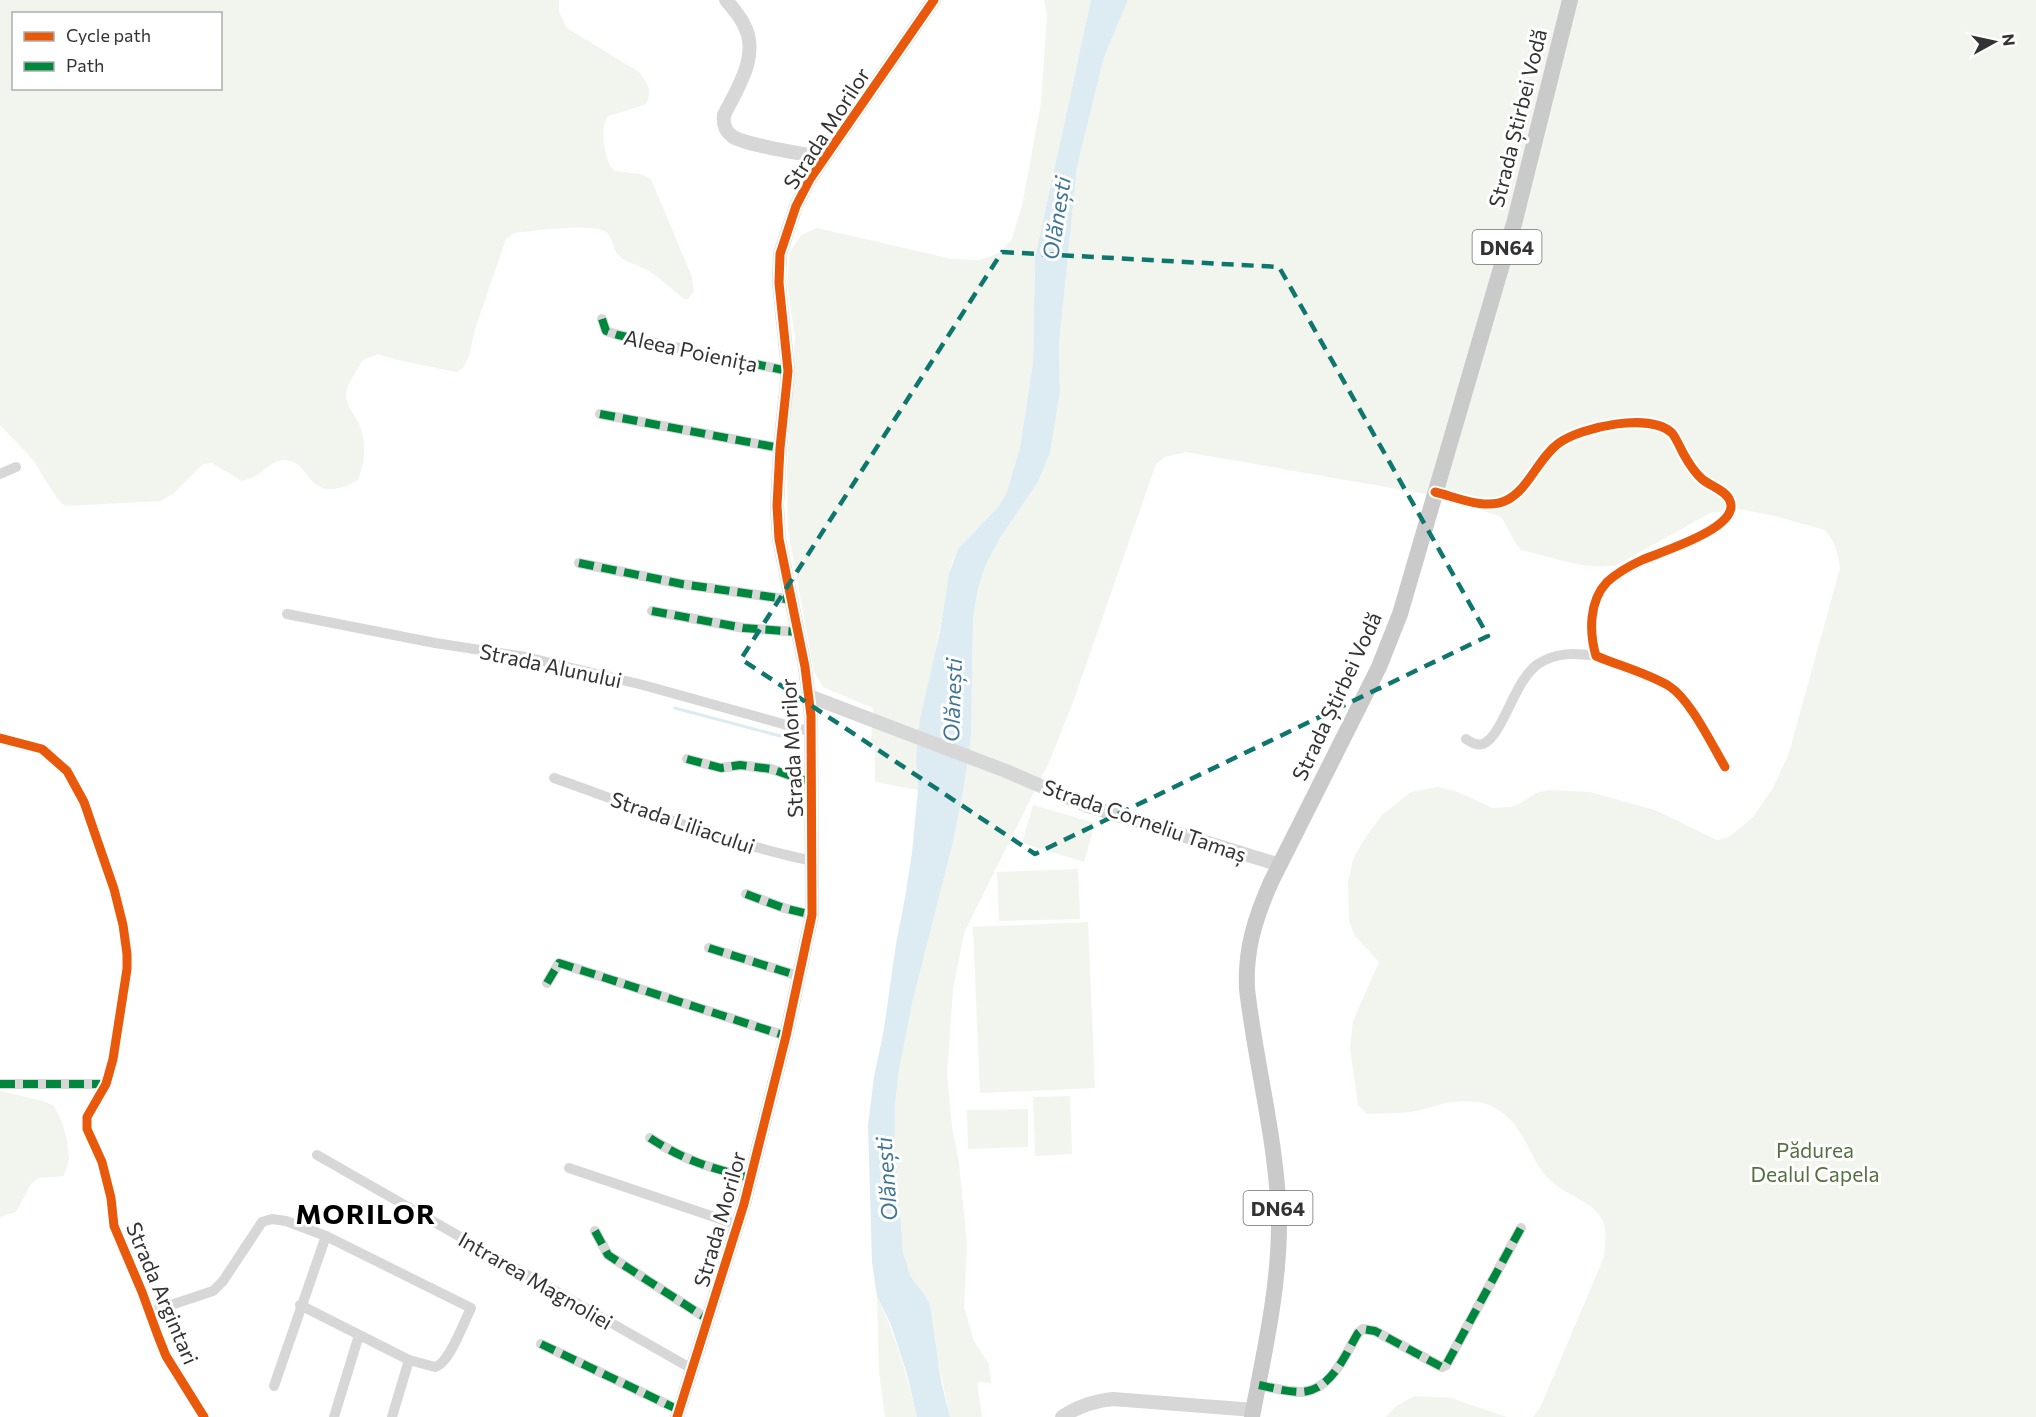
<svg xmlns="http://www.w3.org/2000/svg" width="2036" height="1417" font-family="Commissioner,sans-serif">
	<rect width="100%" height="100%" fill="#fff"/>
	<!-- green -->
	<g fill="#f1f5ed" fill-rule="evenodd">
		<path d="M0 0H559V12L567 28 639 72C647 83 654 93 645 105L608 116C599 128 604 161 614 171L641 174 651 179 692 277 694 291 688 299H684C673 291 663 280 652 273 644 267 623 261 619 256 611 248 614 234 602 230 582 224 536 231 514 233L506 239 475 329 469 356 463 368 456 372 397 360 378 354 363 360C358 369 350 379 347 389 343 403 354 413 359 424 367 443 365 462 358 480 306 509 313 461 285 460 272 460 266 470 256 476 252 478 247 479 242 481L212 463 203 464 173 494 160 501 66 506C55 500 42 472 33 460 23 448 11 437 0 425ZM14 14H220V88H14Z"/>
		<polygon points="1044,0 1091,0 1035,258 1033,363 1020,447 1007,492 998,507 958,549 952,562 916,760 918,790 875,782 875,746 871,742 873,708 823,687 814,672 788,530 787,468 795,337 787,283 790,252 801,235 817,228 952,259 980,260 1001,252 1012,238 1022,206 1041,103 1047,15"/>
		<path d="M1128 0H2036V1417H1533L1540 1408 1604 1257C1605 1243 1608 1228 1600 1216 1589 1200 1566 1195 1552 1182 1526 1160 1528 1122 1489 1105 1474 1099 1450 1101 1435 1106 1429 1107 1423 1110 1417 1111 1401 1114 1383 1113 1367 1114L1358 1105 1350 1048 1353 1021 1379 962 1355 936 1349 921 1348 882 1353 859 1365 838 1383 814 1411 792 1438 787 1455 791 1493 808 1510 807 1521 803 1536 793 1549 790 1590 792 1655 810 1717 840 1729 837 1753 817 1773 788 1789 753 1840 568C1838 554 1835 540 1825 530L1771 515 1739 509 1710 513 1617 565C1586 571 1552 557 1521 550 1511 540 1509 526 1500 516L1426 494 1186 452 1165 457 1156 464 1073 702 1050 760 964 933 953 990 947 1074 952 1127 959 1162 967 1245 964 1307 974 1341 989 1364 991 1383 977 1382 982 1417H950L924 1294 910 1276 903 1252 895 1143V1105L899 1070 913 998 953 842 963 792 971 736 973 619 978 588 986 564 1000 538 1038 482 1050 453 1060 392 1059 344 1077 167 1104 57Z"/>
		<polygon points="1033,805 1095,823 1084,862 1022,843"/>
		<polygon points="1078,869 1080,919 999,921 997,872"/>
		<polygon points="1088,922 1095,1088 980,1093 973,927"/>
		<polygon points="0,1091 43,1101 54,1106 62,1122 67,1141 69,1159 64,1176 38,1178 31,1184 16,1212 0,1217"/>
		<polygon points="1070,1096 1072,1154 1035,1156 1033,1097"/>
		<polygon points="1028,1109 1028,1147 968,1149 967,1110"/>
		<path d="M877 1296C895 1335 907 1375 917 1417H885L879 1372Z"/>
		<polygon points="1414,1396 1451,1398 1507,1417 1386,1417 1395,1407"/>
	</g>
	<!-- water -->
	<polygon fill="#ddebf3" points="1091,0 1128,0 1104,57 1077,167 1059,344 1060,392 1050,453 1038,482 1000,538 986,564 978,588 973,619 971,736 963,792 953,842 913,999 899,1070 895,1105 895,1143 903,1252 910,1276 924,1294 930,1305 941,1381 950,1417 917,1417 907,1374 891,1325 877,1296 872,1262 868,1125 874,1077 884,1029 896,944 905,898 912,853 918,790 916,760 920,719 940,632 949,574 958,549 998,507 1007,492 1020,447 1033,363 1035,258"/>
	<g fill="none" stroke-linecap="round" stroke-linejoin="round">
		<!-- stream -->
		<polyline stroke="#ddebf3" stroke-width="3" points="675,708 799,741"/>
		<!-- minor -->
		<g stroke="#d7d7d7" stroke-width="10">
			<polyline points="602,319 606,331 618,335 788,371"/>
			<polyline points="600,414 780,448"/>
			<polyline points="0,474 16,467"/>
			<path d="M1435 492C1456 497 1486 511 1507 500 1529 489 1538 458 1559 443 1581 427 1650 412 1672 433 1676 438 1680 447 1683 453 1688 462 1694 472 1702 479 1710 486 1726 490 1730 501 1741 528 1660 552 1642 560 1629 566 1617 573 1607 582 1589 601 1589 632 1596 656 1620 666 1647 673 1669 686 1690 699 1712 745 1725 767"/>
			<polyline points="579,563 682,584 792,600"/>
			<polyline points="652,611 744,628 798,632"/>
			<polyline points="287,614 435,643 526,657 643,685 812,732"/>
			<polyline points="0,738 42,749 67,771 84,802 114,889 123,925 127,954 127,969 113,1059 106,1084 87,1117 87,1129 102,1162 111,1198 114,1226 142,1292 158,1336 166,1356 204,1417"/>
			<path d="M1466 739C1471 742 1476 746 1483 744 1503 736 1514 680 1538 664 1557 652 1574 653 1596 656"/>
			<polyline points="687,759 721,768 740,765 771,769 812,783"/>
			<path d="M554 778C639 808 725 843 813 861"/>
			<polyline points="746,894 784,908 812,915"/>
			<polyline points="709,948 799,976"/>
			<polyline points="547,983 559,963 786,1036"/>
			<polyline points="0,1084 106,1084"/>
			<path d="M650 1138C685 1161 711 1168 751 1178"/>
			<polyline points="317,1155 692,1369"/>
			<polyline points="569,1168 738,1225"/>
			<polyline points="595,1231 608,1255 709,1320"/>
			<path d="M150 1312 213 1291 223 1281 262 1222 272 1219 286 1221 326 1236 471 1308C464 1322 449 1364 435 1367L409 1360 300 1305"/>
			<polyline points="541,1344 679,1410"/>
			<path d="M1259 1385C1273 1388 1287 1392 1301 1392 1331 1391 1345 1355 1358 1333L1363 1329 1375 1331 1438 1365 1442 1367 1446 1365 1521 1228"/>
			<polyline points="274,1386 326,1236"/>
			<polyline points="334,1417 359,1335"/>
			<polyline points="392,1417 409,1360"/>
		</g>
		<!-- tertiary -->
		<g stroke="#d7d7d7" stroke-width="14">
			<path d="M726 0C732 7 739 15 743 23 761 54 738 87 724 115 723 123 725 131 732 136 743 145 806 154 824 158"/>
			<polyline points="809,696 1006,771 1088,806 1280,865"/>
			<polyline points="677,1417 744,1204 786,1036 812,915 811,716 805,667 779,539 777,506 780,448 788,371 779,283 780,254 796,206 810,179 934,0"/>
			<path d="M1062 1417C1078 1406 1094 1401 1113 1399L1254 1410"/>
		</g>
		<!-- primary -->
		<path stroke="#cacaca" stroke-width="16" d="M1252 1417C1264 1353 1279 1289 1279 1224 1278 1145 1256 1067 1247 989 1245 950 1255 918 1271 882L1379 667 1400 614 1515 220 1570 0"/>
		<!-- quiet -->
		<g stroke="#00873e" stroke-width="8" stroke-dasharray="15 8" stroke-linecap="butt">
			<polyline points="602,319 606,331 618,335 788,371"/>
			<polyline points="600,414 780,448"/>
			<polyline points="579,563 682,584 792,600"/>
			<polyline points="652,611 744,628 798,632"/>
			<polyline points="687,759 721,768 740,765 771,769 812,783"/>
			<polyline points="746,894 784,908 812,915"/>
			<polyline points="709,948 799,976"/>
			<polyline points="547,983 559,963 786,1036"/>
			<polyline points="0,1084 106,1084"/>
			<path d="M650 1138C685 1161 711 1168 751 1178"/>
			<polyline points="595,1231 608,1255 709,1320"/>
			<polyline points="541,1344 679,1410"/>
			<path d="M1259 1385C1273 1388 1287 1392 1301 1392 1331 1391 1345 1355 1358 1333L1363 1329 1375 1331 1438 1365 1442 1367 1446 1365 1521 1228"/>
		</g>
		<!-- cycleway casing -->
		<g stroke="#fff" stroke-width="13">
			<g id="cycleway">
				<path d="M1435 492C1456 497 1486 511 1507 500 1529 489 1538 458 1559 443 1581 427 1650 412 1672 433 1676 438 1680 447 1683 453 1688 462 1694 472 1702 479 1710 486 1726 490 1730 501 1741 528 1660 552 1642 560 1629 566 1617 573 1607 582 1589 601 1589 632 1596 656 1620 666 1647 673 1669 686 1690 699 1712 745 1725 767"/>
				<polyline points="0,738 42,749 67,771 84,802 114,889 123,925 127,954 127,969 113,1059 106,1084 87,1117 87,1129 102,1162 111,1198 114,1226 142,1292 158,1336 166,1356 204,1417"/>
				<polyline points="677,1417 744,1204 786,1036 812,915 811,716 805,667 779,539 777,506 780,448 788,371 779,283 780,254 796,206 810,179 934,0"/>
			</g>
		</g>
		<!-- cycleway -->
		<use href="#cycleway" stroke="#e8590c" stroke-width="9"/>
	</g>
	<!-- marked area -->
	<path fill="none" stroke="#0f766e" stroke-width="4.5" stroke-dasharray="12 8" stroke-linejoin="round" d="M1002 252 1279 267 1488 636 1035 854 741 659Z"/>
	<g text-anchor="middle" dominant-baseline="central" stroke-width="6" stroke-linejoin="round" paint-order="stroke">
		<!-- shield labels -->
		<g fill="#fff" stroke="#707070" stroke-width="1.5">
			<rect x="1472.5" y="230" width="69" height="34" rx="4.5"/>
			<rect x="1243.5" y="1191" width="69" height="34" rx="4.5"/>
		</g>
		<g font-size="20" font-weight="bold" fill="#333">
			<text x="1507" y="247">DN64</text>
			<text x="1278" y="1208">DN64</text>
		</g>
		<!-- street labels -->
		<g font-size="21" fill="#333" stroke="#fff">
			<text transform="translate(1517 118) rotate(-76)">Strada Știrbei Vodă</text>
			<text transform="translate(826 128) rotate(-57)">Strada Morilor</text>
			<text transform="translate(691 350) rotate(12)">Aleea Poienița</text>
			<text transform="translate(551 665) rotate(12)">Strada Alunului</text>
			<text transform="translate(1336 696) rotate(-65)">Strada Știrbei Vodă</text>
			<text transform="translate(791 748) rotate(-93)">Strada Morilor</text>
			<text transform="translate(1145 820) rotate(19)">Strada Corneliu Tamaș</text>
			<text transform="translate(683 822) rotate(19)">Strada Liliacului</text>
			<text transform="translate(719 1219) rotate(-74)">Strada Morilor</text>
			<text transform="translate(536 1280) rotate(30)">Intrarea Magnoliei</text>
			<text transform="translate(163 1293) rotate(67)">Strada Argintari</text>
		</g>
		<!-- park labels -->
		<g font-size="21" fill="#56703f" stroke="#fff">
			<text x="1815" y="1149">Pădurea<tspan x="1815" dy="24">Dealul Capela</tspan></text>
		</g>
		<!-- water labels -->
		<g font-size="22" font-style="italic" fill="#3f7597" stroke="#fff">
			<text transform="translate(1056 218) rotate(-81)">Olănești</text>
			<text transform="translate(952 700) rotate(-88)">Olănești</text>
			<text transform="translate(886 1179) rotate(-94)">Olănești</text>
		</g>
		<!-- district labels -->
		<g font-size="27" font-weight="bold" letter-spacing="1.5" fill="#000" stroke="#fff">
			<text x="366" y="1213">MORILOR</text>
		</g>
	</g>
	<!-- legend -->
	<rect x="12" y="12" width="210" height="78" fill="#ffffff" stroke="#adadad" stroke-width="1.5"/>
	<rect x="24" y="32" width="30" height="9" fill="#e8590c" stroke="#adadad" stroke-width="1.5"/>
	<text x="66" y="42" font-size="18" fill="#333333">Cycle path</text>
	<rect x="24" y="62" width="30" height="9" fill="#00873e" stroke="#adadad" stroke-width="1.5"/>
	<text x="66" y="72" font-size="18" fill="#333333">Path</text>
	<!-- north arrow -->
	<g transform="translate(1994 42) rotate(82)" stroke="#ffffff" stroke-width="4.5" paint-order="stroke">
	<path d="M0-4.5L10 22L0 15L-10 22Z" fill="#333333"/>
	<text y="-9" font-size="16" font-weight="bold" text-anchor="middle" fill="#333333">N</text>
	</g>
</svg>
